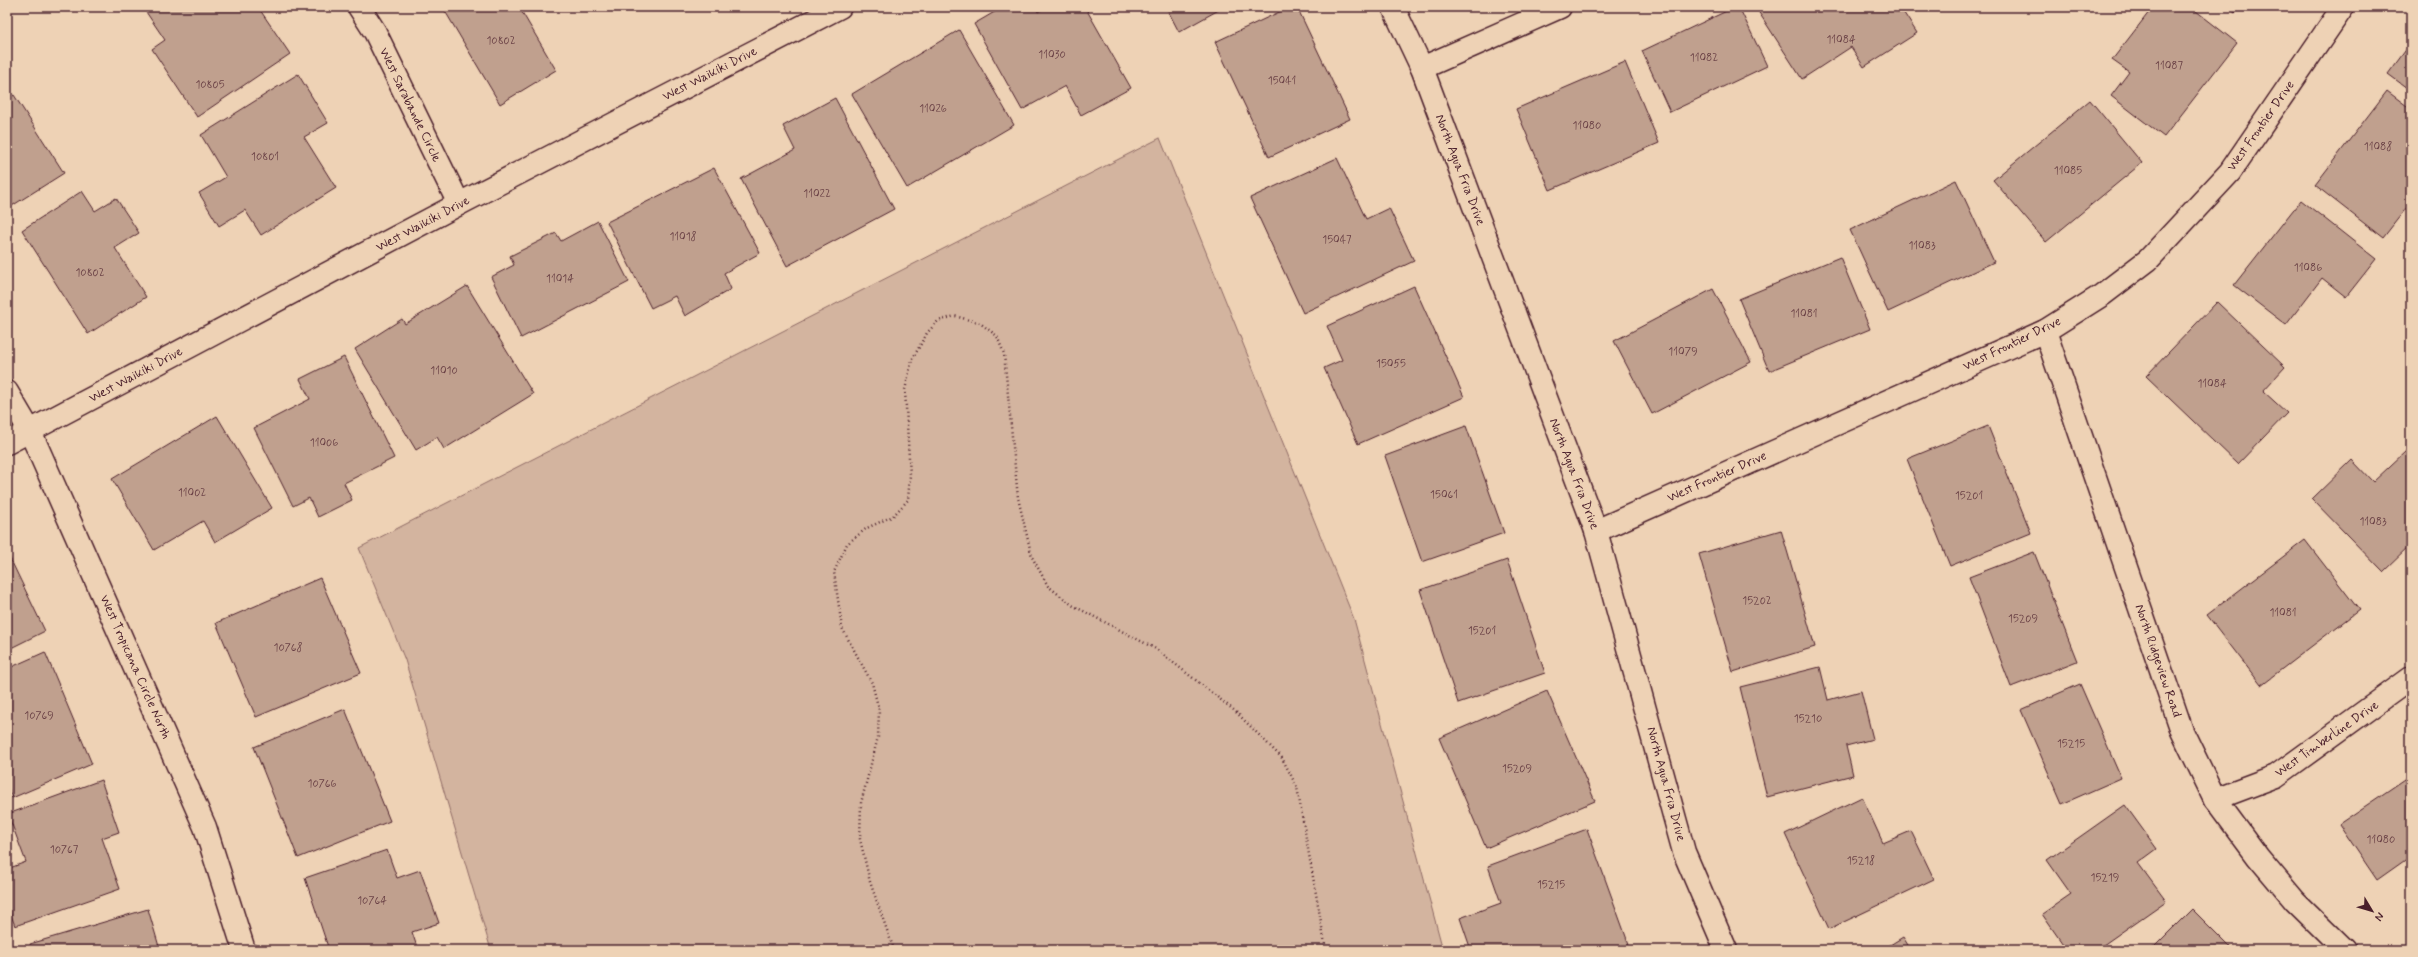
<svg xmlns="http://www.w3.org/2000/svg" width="2418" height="957" font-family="Mynerve,sans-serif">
	<rect width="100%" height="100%" fill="#eed2b5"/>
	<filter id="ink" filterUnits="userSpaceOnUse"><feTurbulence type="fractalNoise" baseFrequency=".025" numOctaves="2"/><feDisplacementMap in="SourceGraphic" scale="8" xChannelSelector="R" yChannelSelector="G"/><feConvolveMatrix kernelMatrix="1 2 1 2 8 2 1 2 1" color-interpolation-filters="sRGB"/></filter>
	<g filter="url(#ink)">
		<!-- green -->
		<polygon fill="#d3b49f" stroke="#8e6a65" points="1160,138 1354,619 1443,950 491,950 405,660 359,548"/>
		<!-- building -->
		<g fill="#c0a08e" stroke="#4a1f2b">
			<polygon points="147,7 258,7 290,54 197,117 152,49 165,40 144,9"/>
			<polygon points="452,7 519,7 556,70 500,104 445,11"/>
			<polygon points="1003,7 1035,7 1038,12 1046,7 1085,7 1131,88 1081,115 1065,86 1022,110 974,24"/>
			<polygon points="1166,7 1224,7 1179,32"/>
			<polygon points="1290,7 1297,7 1350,119 1269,157 1215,42"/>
			<polygon points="1735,7 1739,7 1767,66 1670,112 1642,51"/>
			<polygon points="1758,7 1900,7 1917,33 1864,67 1851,47 1802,79 1756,8"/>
			<polygon points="2153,7 2191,7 2237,43 2164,137 2111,96 2129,72 2112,60"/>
			<polygon points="2227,7 2239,7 2235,13"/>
			<polygon points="959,30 1014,125 907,188 852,94"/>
			<polygon points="2411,43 2411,91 2388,74"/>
			<polygon points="1625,62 1659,143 1550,190 1516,109"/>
			<polygon points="298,74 328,123 304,137 336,188 261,235 245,210 219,226 199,193 226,177 201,135"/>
			<polygon points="2387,91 2411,109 2411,202 2383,238 2315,185"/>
			<polygon points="14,95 64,173 7,209 7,99"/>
			<polygon points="835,98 894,209 787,266 741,179 795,150 783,126"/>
			<polygon points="2090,100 2142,163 2046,242 1993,180"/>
			<polygon points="1337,158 1366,219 1389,208 1414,261 1303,313 1250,198"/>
			<polygon points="714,168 760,253 724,273 731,289 685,316 675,296 651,308 607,222"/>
			<polygon points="1956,180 1994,262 1888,312 1850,230"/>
			<polygon points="82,191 95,211 116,198 139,233 115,248 146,297 88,334 22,230"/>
			<polygon points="2301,200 2376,259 2346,297 2322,278 2286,325 2234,285"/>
			<polygon points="598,221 629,282 521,338 491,277 514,265 510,256 556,233 561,241"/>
			<polygon points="1840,257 1870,329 1769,371 1739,299"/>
			<polygon points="467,286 533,394 444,449 437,437 416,450 355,349 402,319 405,324"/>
			<polygon points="1414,286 1464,397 1358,444 1324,368 1342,360 1327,326"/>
			<polygon points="1713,289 1751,362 1652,414 1614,341"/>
			<polygon points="2217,302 2285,367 2263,391 2287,413 2238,464 2146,376"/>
			<polygon points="344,357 394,458 344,483 352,500 318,517 309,498 293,506 254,428 310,399 300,379"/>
			<polygon points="217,416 272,508 215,542 203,521 154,550 112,479"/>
			<polygon points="1466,426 1504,533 1422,562 1385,456"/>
			<polygon points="1988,426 2031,533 1950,566 1907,459"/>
			<polygon points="2406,451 2411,456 2411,545 2383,572 2312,499 2352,460 2373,482"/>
			<polygon points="1781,530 1815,647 1733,672 1699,554"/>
			<polygon points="2305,540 2359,610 2261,685 2207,615"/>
			<polygon points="7,552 45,631 7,650"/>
			<polygon points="2034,552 2077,661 2011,687 1969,577"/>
			<polygon points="1507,560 1545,673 1458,703 1420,590"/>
			<polygon points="320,578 361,673 256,717 216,623"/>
			<polygon points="45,652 92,764 12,798 7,785 7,669"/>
			<polygon points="1820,667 1828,700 1861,691 1873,739 1846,746 1853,775 1767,797 1740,687"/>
			<polygon points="2080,684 2121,778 2062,804 2021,710"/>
			<polygon points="1547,691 1595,801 1486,848 1439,738"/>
			<polygon points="345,709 390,821 298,858 254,747"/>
			<polygon points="2411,775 2411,856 2377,880 2339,824"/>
			<polygon points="101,780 119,832 102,838 120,889 15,926 7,904 7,869 26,862 8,814"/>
			<polygon points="1862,797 1883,843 1911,831 1934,879 1829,929 1785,834"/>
			<polygon points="2125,805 2157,849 2138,863 2166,901 2096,950 2067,950 2042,914 2071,894 2047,860"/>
			<polygon points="1587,829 1629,945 1617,950 1471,950 1460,918 1501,903 1488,866"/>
			<polygon points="387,850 397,878 420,870 439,923 412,932 418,950 329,950 305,878"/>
			<polygon points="148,909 160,950 32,950 30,944"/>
			<polygon points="2192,909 2233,950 2151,950"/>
			<polygon points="1903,937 1911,950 1882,950"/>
		</g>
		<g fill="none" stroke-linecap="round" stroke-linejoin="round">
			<!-- street casing -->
			<g stroke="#4a1f2b" stroke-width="25">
				<g id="street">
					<polyline points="359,7 375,32 459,204"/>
					<polyline points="1393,7 1422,68 1596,531 1684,852 1726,950"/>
					<polyline points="1422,68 1560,7"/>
					<polyline points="2045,331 2182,731 2215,799 2258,857 2295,901 2345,950"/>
					<polyline points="7,392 30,431 205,827 244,950"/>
					<polyline points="7,443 459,204 840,7"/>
					<polyline points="1596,531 2045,331 2102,295 2148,260 2230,172 2343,7"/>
					<polyline points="2215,799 2276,776 2411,678"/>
				</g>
			</g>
			<!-- path -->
			<polyline stroke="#4a1f2b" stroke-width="2.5" stroke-dasharray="1 3" stroke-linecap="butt" points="894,950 870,882 860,839 861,803 878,737 879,710 872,683 842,628 834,572 847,544 867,528 893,516 908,500 910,475 905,390 912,360 927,333 938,321 955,316 980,323 997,336 1004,354 1018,498 1032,557 1048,586 1072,605 1156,649 1235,711 1282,758 1297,787 1326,950"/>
			<!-- street -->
			<use href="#street" stroke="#eed2b5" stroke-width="22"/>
		</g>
	</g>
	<g text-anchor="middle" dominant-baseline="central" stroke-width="3" stroke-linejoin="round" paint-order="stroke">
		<!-- number labels -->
		<g font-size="11" fill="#683f44">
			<text x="1841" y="40">11084</text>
			<text x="501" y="41">10802</text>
			<text x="1052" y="55">11030</text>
			<text x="1704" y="58">11082</text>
			<text x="2169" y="66">11087</text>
			<text x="1282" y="81">15041</text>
			<text x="210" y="85">10805</text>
			<text x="933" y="109">11026</text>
			<text x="1587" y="126">11080</text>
			<text x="2378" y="147">11088</text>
			<text x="265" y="157">10801</text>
			<text x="2068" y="171">11085</text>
			<text x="817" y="194">11022</text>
			<text x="683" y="237">11018</text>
			<text x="1337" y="240">15047</text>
			<text x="1922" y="246">11083</text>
			<text x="2308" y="268">11086</text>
			<text x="90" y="273">10802</text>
			<text x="560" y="279">11014</text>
			<text x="1804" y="314">11081</text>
			<text x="1683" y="352">11079</text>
			<text x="1391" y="364">15055</text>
			<text x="444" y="371">11010</text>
			<text x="2212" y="384">11084</text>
			<text x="324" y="443">11006</text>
			<text x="192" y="493">11002</text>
			<text x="1444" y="495">15061</text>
			<text x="1969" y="496">15201</text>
			<text x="2373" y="522">11083</text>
			<text x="1757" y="601">15202</text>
			<text x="2283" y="613">11081</text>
			<text x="2023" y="619">15209</text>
			<text x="1482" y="631">15201</text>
			<text x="288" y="648">10768</text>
			<text x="39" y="716">10769</text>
			<text x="1808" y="719">15210</text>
			<text x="2071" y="744">15215</text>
			<text x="1517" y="769">15209</text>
			<text x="322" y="784">10766</text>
			<text x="2381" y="840">11080</text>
			<text x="64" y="850">10767</text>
			<text x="1861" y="861">15218</text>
			<text x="2105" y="878">15219</text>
			<text x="1551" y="885">15215</text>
			<text x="372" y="901">10764</text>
		</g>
		<!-- street labels -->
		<g font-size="13" fill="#4a1f2b" stroke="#eed2b5">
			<text transform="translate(710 74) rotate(-27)">West Waikiki Drive</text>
			<text transform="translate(410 105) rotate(64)">West Sarabande Circle</text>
			<text transform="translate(2261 126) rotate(-55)">West Frontier Drive</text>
			<text transform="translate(1460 170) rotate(69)">North Agua Fria Drive</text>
			<text transform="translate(423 224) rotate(-28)">West Waikiki Drive</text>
			<text transform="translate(2012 344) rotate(-26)">West Frontier Drive</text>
			<text transform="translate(136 375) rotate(-28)">West Waikiki Drive</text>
			<text transform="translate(1574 474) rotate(69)">North Agua Fria Drive</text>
			<text transform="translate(1717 477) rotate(-24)">West Frontier Drive</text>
			<text transform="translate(2158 661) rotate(71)">North Ridgeview Road</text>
			<text transform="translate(135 667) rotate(66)">West Tropicana Circle North</text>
			<text transform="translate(2327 739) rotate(-35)">West Timberline Drive</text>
			<text transform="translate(1666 784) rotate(75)">North Agua Fria Drive</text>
		</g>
	</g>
	<!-- margin -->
	<rect width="2418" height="957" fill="none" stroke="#eed2b5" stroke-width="24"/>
	<rect x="12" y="12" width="2394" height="933" fill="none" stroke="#4a1f2b" stroke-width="1.5" filter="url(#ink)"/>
	<!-- north arrow -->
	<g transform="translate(2372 911) rotate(128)" stroke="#eed2b5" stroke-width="3" paint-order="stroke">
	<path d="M0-3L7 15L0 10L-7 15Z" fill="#4a1f2b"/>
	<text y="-6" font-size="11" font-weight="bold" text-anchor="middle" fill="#4a1f2b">N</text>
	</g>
</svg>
